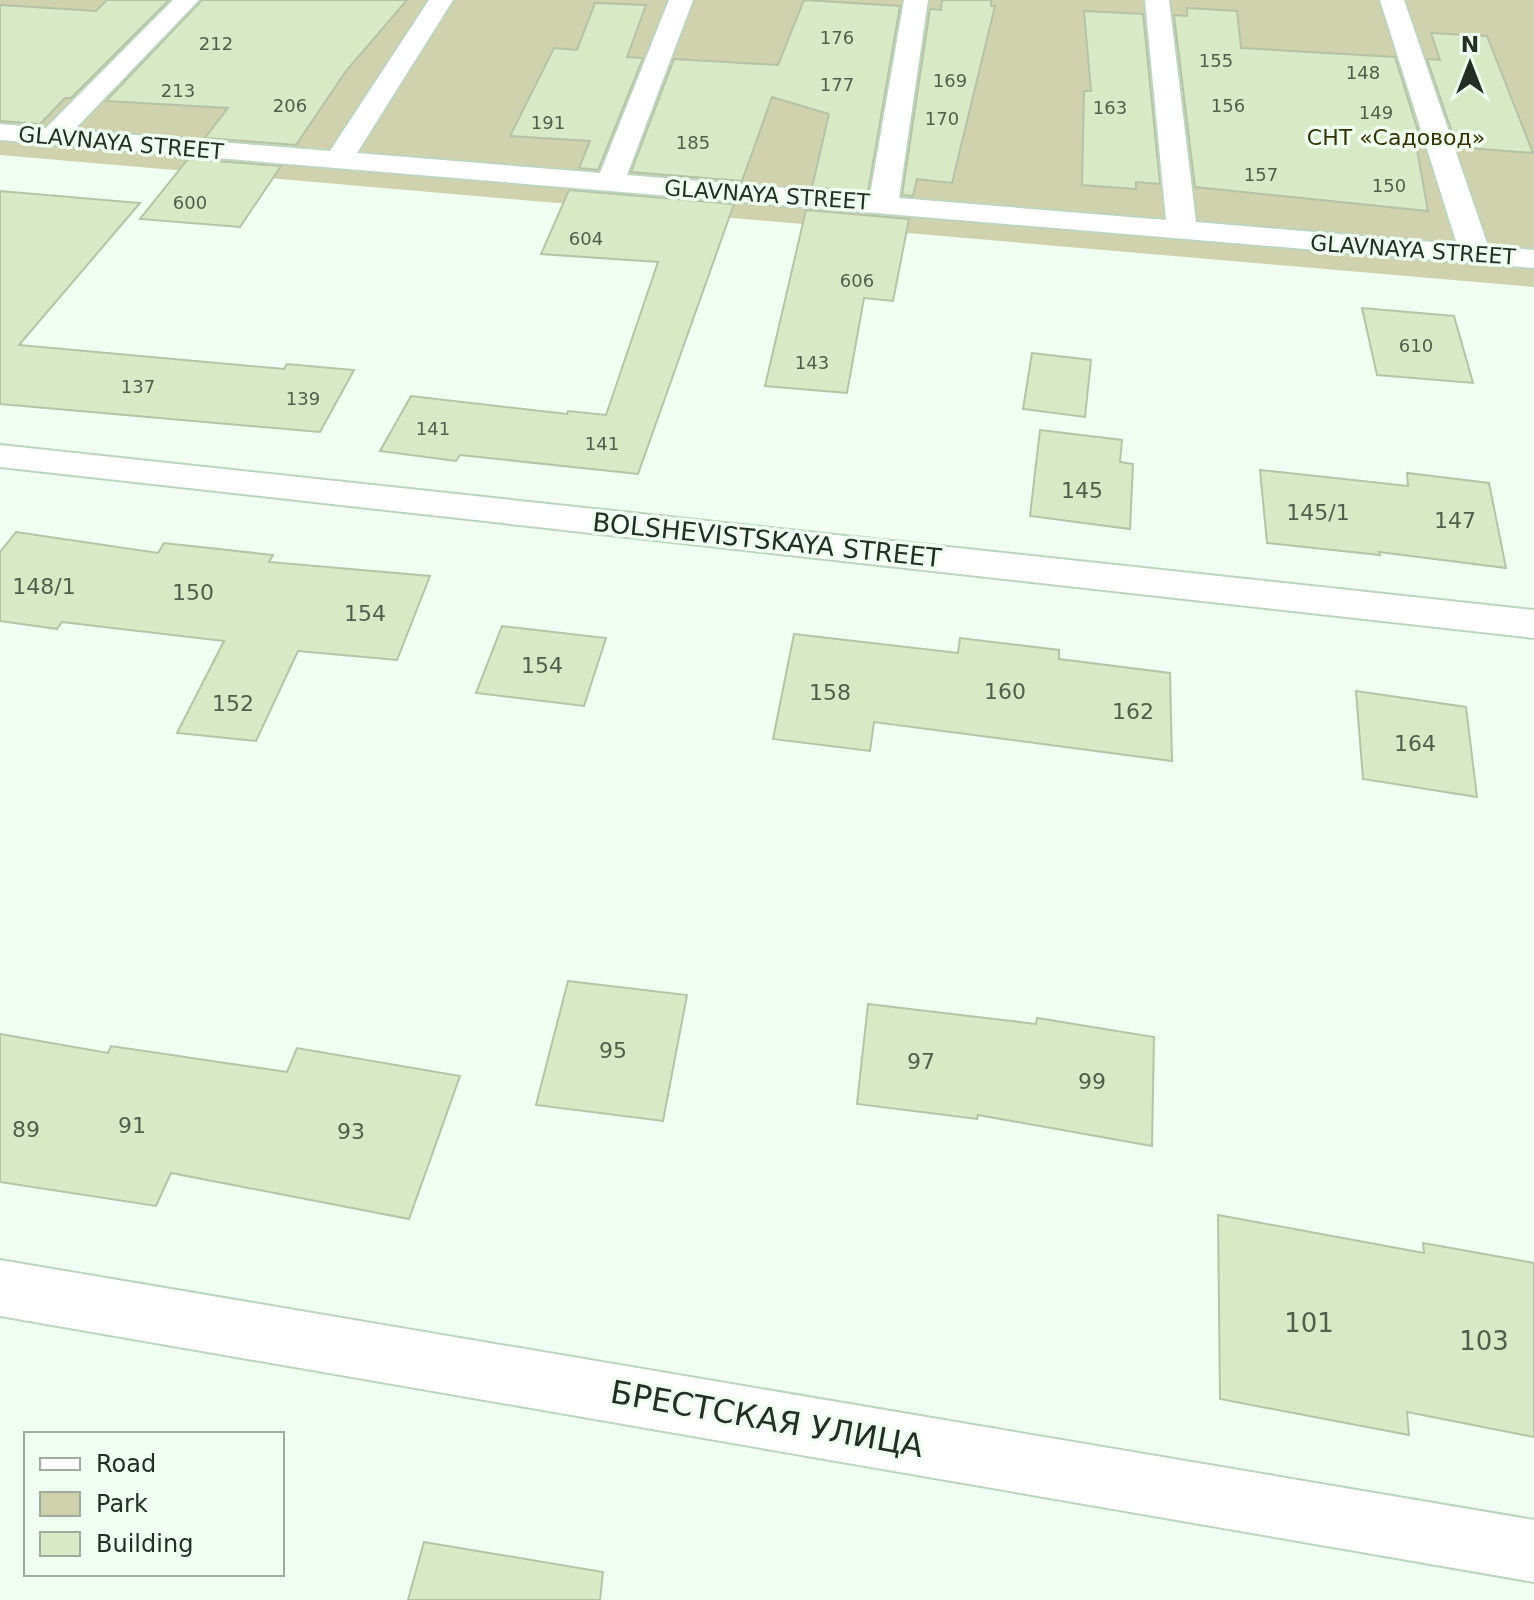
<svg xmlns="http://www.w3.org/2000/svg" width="1534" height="1600" font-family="'DejaVu Sans',sans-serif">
	<rect width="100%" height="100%" fill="#effef0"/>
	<!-- green -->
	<polygon fill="#d0d1ad" points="0,0 1534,0 1534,287 0,155"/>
	<!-- building -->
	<g fill="#d8e9c6" stroke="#b5c3a7" stroke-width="2">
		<polygon points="107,0 169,0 71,98 65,98 40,124 0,121 0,5 96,11"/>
		<polygon points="202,0 407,0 346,71 296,145 205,138 228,108 106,101"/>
		<polygon points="804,0 900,6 868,192 812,187 829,114 772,97 742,181 631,172 674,59 778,65"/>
		<polygon points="942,0 991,0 991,6 995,6 952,183 917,179 913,196 902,195 930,9 941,10"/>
		<polygon points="595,3 646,5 627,57 643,58 598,170 579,168 590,141 510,136 554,48 577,50"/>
		<polygon points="1187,8 1237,11 1241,48 1395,57 1422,144 1416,144 1428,211 1195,187 1174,15 1187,16"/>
		<polygon points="1084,11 1143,14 1160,184 1136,182 1136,189 1082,185 1084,91 1091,91"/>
		<polygon points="1431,33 1487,36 1533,153 1457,147 1427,59 1440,60"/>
		<polygon points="188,159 281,166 240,227 140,219"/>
		<polygon points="569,190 734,204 638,474 460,455 456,461 380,451 411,396 567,414 568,411 606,415 658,262 541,254"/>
		<polygon points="0,191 140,203 19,345 284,369 287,364 354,370 320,432 0,404"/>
		<polygon points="806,210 909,219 893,301 864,298 847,393 765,386"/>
		<polygon points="1362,308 1454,316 1473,383 1377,375"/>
		<polygon points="1032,353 1091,360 1085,417 1023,409"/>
		<polygon points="1040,430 1122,440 1120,462 1133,464 1130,529 1030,516"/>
		<polygon points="1260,470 1408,486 1407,473 1489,483 1506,568 1379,552 1380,555 1267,543"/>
		<polygon points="16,532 158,553 164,543 273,555 269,562 430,576 397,660 298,651 256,741 177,733 224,641 62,622 57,629 0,621 0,552"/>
		<polygon points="502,626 606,638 584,706 476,693"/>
		<polygon points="794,634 958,653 960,638 1059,650 1059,659 1170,673 1172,761 874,722 870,751 773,739"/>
		<polygon points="1356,691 1466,707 1477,797 1363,779"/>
		<polygon points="568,981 687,995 663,1121 536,1105"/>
		<polygon points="868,1004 1036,1024 1037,1018 1154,1037 1152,1146 978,1115 977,1119 857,1104"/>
		<polygon points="0,1034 108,1053 111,1046 287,1072 297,1048 460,1076 409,1219 171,1173 156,1206 0,1182"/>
		<polygon points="1218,1215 1424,1253 1423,1243 1534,1263 1534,1437 1407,1412 1409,1435 1220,1399"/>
		<polygon points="424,1542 603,1572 600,1600 408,1600"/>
	</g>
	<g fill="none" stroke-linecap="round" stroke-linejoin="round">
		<!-- minor casing -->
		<g stroke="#bcd5bf" stroke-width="4">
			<g id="minor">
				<polygon points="173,0 199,0 74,130 330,151 429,0 453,0 357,153 600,173 669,0 693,0 627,175 870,195 904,0 928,0 899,198 1166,220 1145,0 1169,0 1196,222 1457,244 1380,0 1404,0 1488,246 1534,250 1534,268 0,140 0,124 46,128"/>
				<polygon points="0,445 1534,610 1534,638 0,467"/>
				<polygon points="0,1260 1534,1520 1534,1582 0,1316"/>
			</g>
		</g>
		<!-- minor -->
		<use href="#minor" fill="#fff" fill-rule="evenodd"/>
	</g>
	<g text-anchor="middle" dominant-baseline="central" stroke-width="7" stroke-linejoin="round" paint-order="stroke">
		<!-- far-number labels -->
		<g font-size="18" fill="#515d4d">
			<text x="837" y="37">176</text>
			<text x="216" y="43">212</text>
			<text x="1216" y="60">155</text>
			<text x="1363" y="72">148</text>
			<text x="950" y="80">169</text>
			<text x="837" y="84">177</text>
			<text x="178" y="90">213</text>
			<text x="290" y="105">206</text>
			<text x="1228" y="105">156</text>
			<text x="1110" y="107">163</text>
			<text x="1376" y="112">149</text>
			<text x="942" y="118">170</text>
			<text x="548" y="122">191</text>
			<text x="693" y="142">185</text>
			<text x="1261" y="174">157</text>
			<text x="1389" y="185">150</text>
			<text x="190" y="202">600</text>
			<text x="586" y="238">604</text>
			<text x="857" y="280">606</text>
			<text x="1416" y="345">610</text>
			<text x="812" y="362">143</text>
			<text x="138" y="386">137</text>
			<text x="303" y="398">139</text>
			<text x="433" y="428">141</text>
			<text x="602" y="443">141</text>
		</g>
		<!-- far-park labels -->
		<g font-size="22" fill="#343304" stroke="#effef0">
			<text x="1396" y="137">СНТ «Садовод»</text>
		</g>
		<!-- far-street labels -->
		<g font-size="22" fill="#242e25" stroke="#effef0">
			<text transform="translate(121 143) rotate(5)">GLAVNAYA STREET</text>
			<text transform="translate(767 195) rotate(4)">GLAVNAYA STREET</text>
			<text transform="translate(1413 250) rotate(4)">GLAVNAYA STREET</text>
		</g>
		<!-- number labels -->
		<g font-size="22" fill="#515d4d">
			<text x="1082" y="490">145</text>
			<text x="1318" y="512">145/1</text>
			<text x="1455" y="520">147</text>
			<text x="44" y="586">148/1</text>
			<text x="193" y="592">150</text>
			<text x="365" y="613">154</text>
			<text x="542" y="665">154</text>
			<text x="1005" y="691">160</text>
			<text x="830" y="692">158</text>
			<text x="233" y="703">152</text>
			<text x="1133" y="711">162</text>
			<text x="1415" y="743">164</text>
			<text x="613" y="1050">95</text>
			<text x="921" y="1061">97</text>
			<text x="1092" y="1081">99</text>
			<text x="132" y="1125">91</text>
			<text x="26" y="1129">89</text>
			<text x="351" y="1131">93</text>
		</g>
		<!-- street labels -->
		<g font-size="26" fill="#242e25" stroke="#effef0">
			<text transform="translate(767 540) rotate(6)">BOLSHEVISTSKAYA STREET</text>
		</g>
		<!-- near-number labels -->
		<g font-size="26" fill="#515d4d">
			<text x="1309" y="1323">101</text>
			<text x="1484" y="1341">103</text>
		</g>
		<!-- near-street labels -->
		<g font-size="32" fill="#242e25" stroke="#effef0">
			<text transform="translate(767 1419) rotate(10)">БРЕСТСКАЯ УЛИЦА</text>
		</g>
	</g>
	<!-- legend -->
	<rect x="24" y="1432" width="260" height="144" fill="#effef0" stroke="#9eab9f" stroke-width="2"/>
	<rect x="40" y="1458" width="40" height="12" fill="#ffffff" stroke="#9eab9f" stroke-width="2"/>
	<text x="96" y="1472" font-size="24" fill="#242e25">Road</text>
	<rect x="40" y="1492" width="40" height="24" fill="#d0d1ad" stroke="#9eab9f" stroke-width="2"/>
	<text x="96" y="1512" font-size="24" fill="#242e25">Park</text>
	<rect x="40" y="1532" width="40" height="24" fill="#d8e9c6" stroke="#9eab9f" stroke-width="2"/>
	<text x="96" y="1552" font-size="24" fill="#242e25">Building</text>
	<!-- north arrow -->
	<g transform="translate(1470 64)" stroke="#effef0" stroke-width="6" paint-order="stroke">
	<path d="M0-6L14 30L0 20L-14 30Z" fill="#242e25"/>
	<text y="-12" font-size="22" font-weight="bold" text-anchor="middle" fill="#242e25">N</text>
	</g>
</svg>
